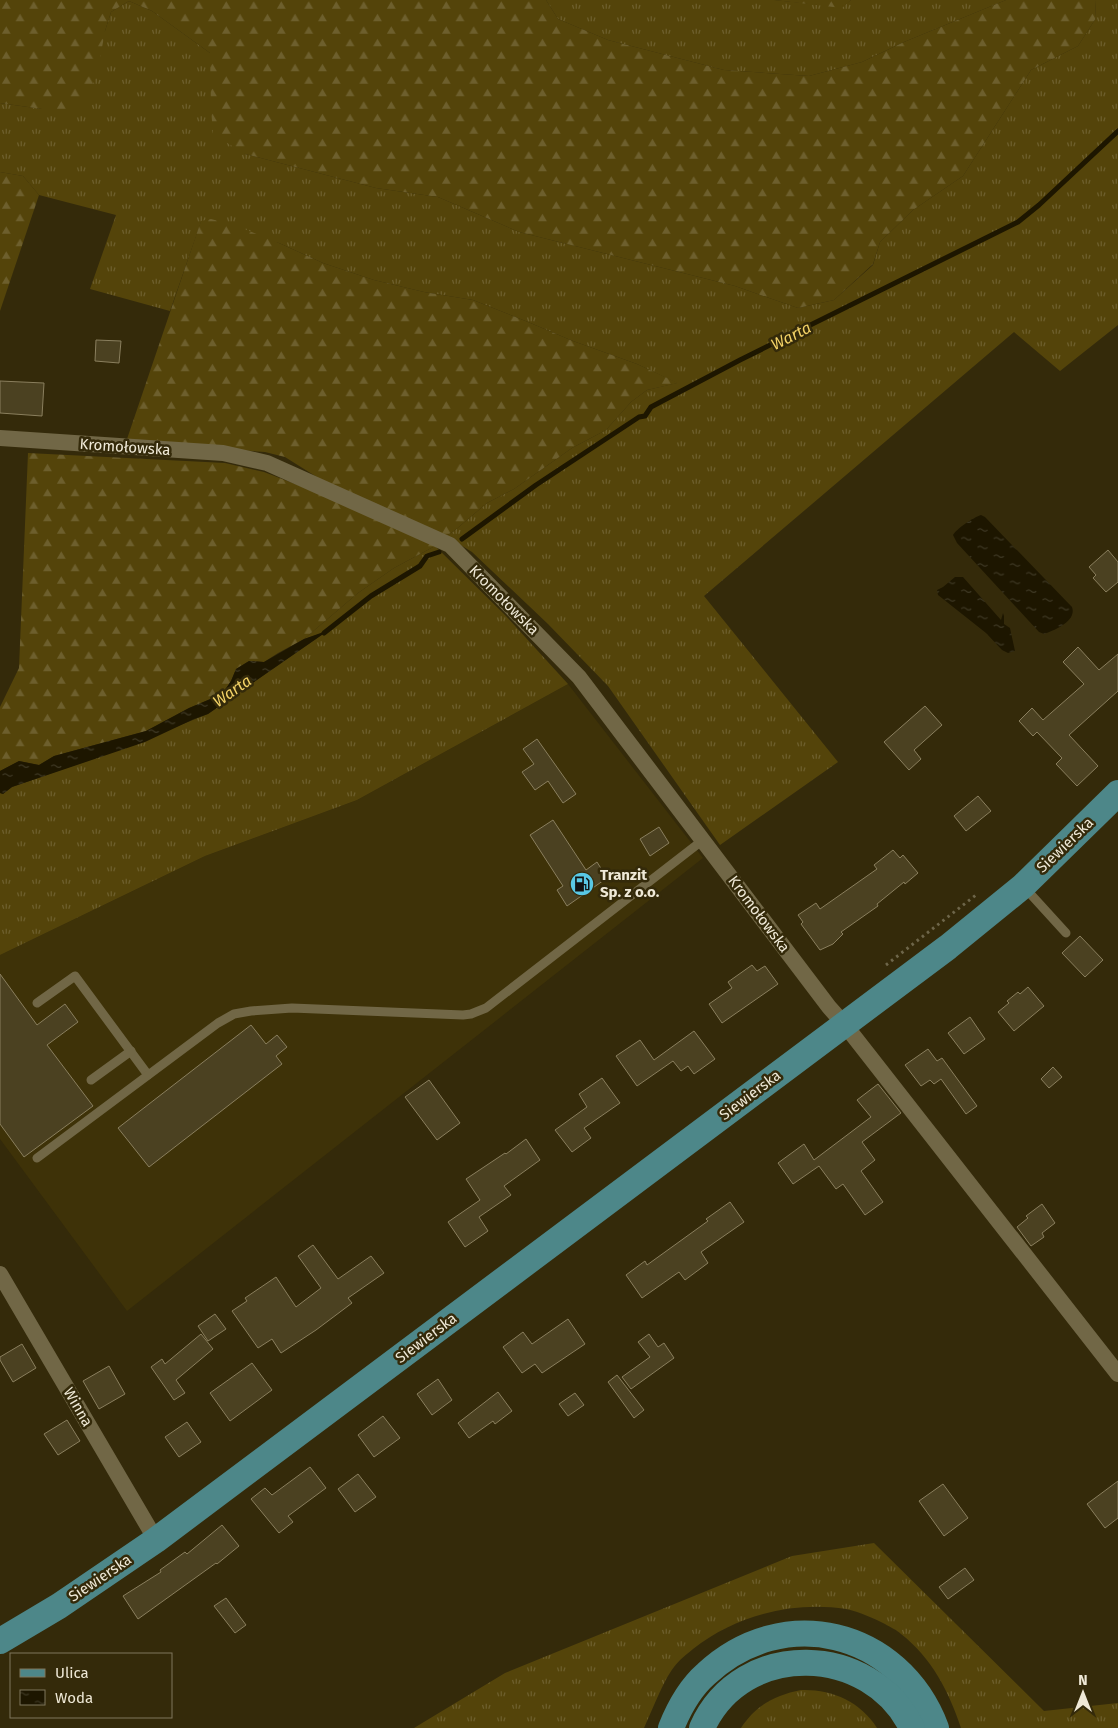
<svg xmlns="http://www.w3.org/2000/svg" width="1118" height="1728" font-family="'Fira Sans',sans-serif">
	<defs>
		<pattern id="grass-tufts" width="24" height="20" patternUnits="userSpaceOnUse" patternTransform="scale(1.25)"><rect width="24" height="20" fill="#54440a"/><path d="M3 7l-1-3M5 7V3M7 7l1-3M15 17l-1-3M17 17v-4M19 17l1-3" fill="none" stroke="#6d5f2d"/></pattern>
		<pattern id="forest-firs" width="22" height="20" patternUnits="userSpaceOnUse" patternTransform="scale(1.25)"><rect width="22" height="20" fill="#54440a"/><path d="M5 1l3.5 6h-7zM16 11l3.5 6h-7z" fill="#6d5f2d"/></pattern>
		<pattern id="water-ripples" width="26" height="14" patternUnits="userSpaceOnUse" patternTransform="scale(1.25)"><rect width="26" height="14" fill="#1d1600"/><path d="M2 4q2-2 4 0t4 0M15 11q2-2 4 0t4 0" fill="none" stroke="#3e3824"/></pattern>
	</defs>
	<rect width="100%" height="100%" fill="#342a0a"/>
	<!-- built -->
	<polygon fill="#3e3208" points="568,684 703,858 127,1311 0,1139 0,955 205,856 357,800"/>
	<!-- grass -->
	<g fill="url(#grass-tufts)">
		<polygon points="546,0 774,0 842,7 851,0 1006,0 904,42 862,62 809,76 724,70 608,40 558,19"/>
		<polygon points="1095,0 1118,0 1118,325 1060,371 1014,332 704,596 838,762 720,845 608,686 548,624 472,552 446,536 454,531 487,503 514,489 572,448 606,430 631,402 647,390 677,383 637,364 573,341 528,322 473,300 424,292 374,280 323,263 279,243 201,222 170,311 90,289 116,215 39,195 23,176 0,172 0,103 42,109 105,31 111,12 129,1 152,11 210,53 245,154 376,188 438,197 519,232 735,286 798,308 834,300 873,265 880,242 913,210 963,176 1031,70 1078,46 1096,18"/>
		<polygon points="435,546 506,616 568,684 357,800 205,856 0,955 0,793 3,794 12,787 118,750 208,714 326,632 304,639 358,593 394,568"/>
		<path d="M874 1543 1044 1711 1118 1703V1728H961C949 1692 932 1658 901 1634 897 1630 890 1627 885 1624 873 1618 860 1612 846 1609 793 1601 736 1615 693 1649 687 1654 679 1660 674 1667 663 1681 652 1711 644 1728H414L505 1673 792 1556Z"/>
		<path d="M801 1690C831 1689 860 1701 877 1728H741C755 1706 775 1695 801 1690Z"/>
	</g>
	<!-- forest -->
	<g fill="url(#forest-firs)">
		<polygon points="0,0 546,0 558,19 608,40 724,70 809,76 862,62 904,42 1006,0 1095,0 1096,18 1078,46 1031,70 963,176 913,210 880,242 873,264 834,300 798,308 735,286 519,232 438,197 376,188 245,154 213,134 211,108 210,53 152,11 129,1 111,12 105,31 97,75 82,109 42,109 0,103"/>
		<polygon points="774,0 851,0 842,8"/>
		<polygon points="0,172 23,176 39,195 0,311"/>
		<polygon points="211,219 237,226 279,243 323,263 374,280 424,292 473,300 528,322 573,341 637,364 678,383 647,390 631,402 606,430 572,448 514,489 487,503 454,531 446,536 320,479 285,457 265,452 126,442 201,221"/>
		<polygon points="28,453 225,463 264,472 316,492 435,546 394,568 358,593 304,639 278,653 264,662 249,661 236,669 231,681 223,694 189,708 146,731 54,756 39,765 19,761 0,771 0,707 19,668"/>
	</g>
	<!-- water -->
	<g fill="url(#water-ripples)">
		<path d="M981 515 985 517 1072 607C1077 621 1055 630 1044 634L1039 632 957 543 953 535C956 529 974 517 981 515Z"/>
		<polygon points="955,577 963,577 1001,620 1003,613 1004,616 1004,624 1010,628 1015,651 1008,653 1002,650 986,633 938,595 937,590 943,587"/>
		<polygon points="329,630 208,714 194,719 145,742 12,787 3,794 0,793 0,771 19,761 39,765 54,756 146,731 189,708 222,694 231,681 236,669 249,661 264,662 304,639"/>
	</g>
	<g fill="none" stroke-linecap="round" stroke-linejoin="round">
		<!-- stream -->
		<g stroke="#1d1600" stroke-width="5">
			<polyline points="462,539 536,485 639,417 645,416 651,407 740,360 1018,222 1039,205 1118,131"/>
			<polyline points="324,633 371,596 420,566 427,556 439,552"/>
		</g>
	</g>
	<!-- building -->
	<g fill="#4b4121" stroke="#8a7f5e">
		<polygon points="96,340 121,341 119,363 95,361"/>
		<polygon points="0,381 44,383 42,416 0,413"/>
		<polygon points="1108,550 1118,562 1118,582 1106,592 1093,578 1096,575 1089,567"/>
		<polygon points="1078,647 1099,670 1118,654 1118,691 1069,735 1098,766 1077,786 1056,764 1062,758 1037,732 1033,736 1019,721 1032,708 1043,720 1084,684 1063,662"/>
		<polygon points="925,706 942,725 914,750 921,759 909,770 884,742"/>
		<polygon points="537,739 576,794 563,803 548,781 535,790 522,772 534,764 523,749"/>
		<polygon points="978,796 991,811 966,831 954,816"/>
		<polygon points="553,820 586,870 597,862 607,878 567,906 557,890 563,886 530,835"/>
		<polygon points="659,827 669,843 650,856 640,839"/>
		<polygon points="893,850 900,858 903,855 918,873 905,884 904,882 877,904 878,906 841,932 843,934 833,944 820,950 801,924 803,922 798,915 816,903 820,909 877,869 874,865"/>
		<polygon points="1080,936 1103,960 1085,977 1062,953"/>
		<polygon points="752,965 757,971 765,966 778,984 722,1023 709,1004 732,988 728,982"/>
		<polygon points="0,974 37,1025 65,1004 78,1022 47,1045 93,1106 24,1157 0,1124"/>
		<polygon points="1028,987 1044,1006 1014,1031 998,1012 1009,1003 1007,1001 1018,992 1020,994"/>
		<polygon points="970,1017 985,1039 964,1054 948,1033"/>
		<polygon points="251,1025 266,1044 277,1035 287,1047 276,1056 282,1064 149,1167 118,1128"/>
		<polygon points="694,1031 715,1059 694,1074 688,1066 681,1071 673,1061 637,1086 616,1056 640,1040 654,1060"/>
		<polygon points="928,1049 937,1061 942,1058 977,1106 966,1114 941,1079 934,1084 930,1080 921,1086 905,1065"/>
		<polygon points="1053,1067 1062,1077 1049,1088 1041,1079"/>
		<polygon points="602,1078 620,1103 584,1128 591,1138 572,1152 555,1130 587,1107 579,1094"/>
		<polygon points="429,1080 460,1123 437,1140 405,1097"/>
		<polygon points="878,1084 901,1113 862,1142 875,1160 861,1171 883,1202 865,1215 843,1184 836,1189 819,1166 793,1184 778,1163 804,1144 814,1160 871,1117 857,1100"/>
		<polygon points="526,1139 540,1160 504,1186 511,1195 479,1217 488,1231 465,1247 448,1222 480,1200 466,1179 505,1153 506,1154"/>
		<polygon points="730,1202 744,1222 701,1252 708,1263 685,1280 679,1272 642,1298 626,1275 645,1261 647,1265 708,1221 706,1219"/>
		<polygon points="1042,1204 1055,1223 1042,1233 1044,1237 1031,1246 1017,1227 1028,1218 1026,1216"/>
		<polygon points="313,1245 338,1279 371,1256 384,1273 348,1298 352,1303 316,1330 281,1353 272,1339 258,1348 232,1311 247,1301 245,1298 276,1277 296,1307 321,1288 298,1256"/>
		<polygon points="215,1314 226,1329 208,1341 198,1326"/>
		<polygon points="568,1319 585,1344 542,1373 535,1364 522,1373 503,1347 523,1332 532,1344"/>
		<polygon points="201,1334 213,1349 176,1380 185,1393 174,1400 151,1367 162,1359 165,1364"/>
		<polygon points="649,1334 658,1347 664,1343 674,1358 631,1389 622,1377 650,1357 638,1342"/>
		<polygon points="22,1344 36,1368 13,1382 0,1360 0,1357"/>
		<polygon points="252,1363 272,1390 230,1421 210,1393"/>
		<polygon points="109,1366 125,1394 99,1409 83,1381"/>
		<polygon points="617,1375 644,1410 634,1418 608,1382"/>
		<polygon points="438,1379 452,1400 432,1415 417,1394"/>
		<polygon points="498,1392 512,1411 495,1424 493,1421 469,1438 458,1423"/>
		<polygon points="575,1393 584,1405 568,1416 559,1404"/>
		<polygon points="383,1416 400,1438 374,1457 358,1435"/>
		<polygon points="67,1420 80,1441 58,1455 44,1434"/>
		<polygon points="187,1422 201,1442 179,1457 165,1437"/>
		<polygon points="310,1467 326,1488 288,1516 293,1522 279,1533 251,1499 265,1488 272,1495"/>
		<polygon points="358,1474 376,1497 355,1512 338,1489"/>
		<polygon points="1118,1481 1118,1518 1105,1528 1087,1504"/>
		<polygon points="943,1484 968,1518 944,1536 919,1501"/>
		<polygon points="222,1525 239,1546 217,1564 216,1563 138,1619 123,1596 161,1572 160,1570 185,1552 187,1554"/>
		<polygon points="965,1568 974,1580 948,1599 939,1587"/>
		<polygon points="226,1598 246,1625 235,1633 214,1606"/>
	</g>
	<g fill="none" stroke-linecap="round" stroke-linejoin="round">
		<!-- path -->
		<polyline stroke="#6e664a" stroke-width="3" stroke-dasharray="2.5 4" stroke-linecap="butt" points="886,965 976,895"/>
		<!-- service -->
		<g stroke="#716746" stroke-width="9">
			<polyline points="1025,888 1066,933"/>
			<polyline points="37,1003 75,976 148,1075"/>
			<polyline points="91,1080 131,1051"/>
			<polyline points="37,1158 218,1023 234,1014 251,1011 292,1008 463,1015 471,1014 486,1008 703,840"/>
		</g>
		<!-- minor -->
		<g stroke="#716746" stroke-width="16">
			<polyline points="0,438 223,453 267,463 450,545 579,677 829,1007 845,1025 1118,1374"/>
			<polyline points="0,1274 156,1540"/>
		</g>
		<!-- primary -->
		<g stroke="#4d8789" stroke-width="26">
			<polyline points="0,1641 59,1606 156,1540 948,947 1023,886 1118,793"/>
			<path d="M671 1728C679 1708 690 1688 706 1674 783 1602 899 1630 936 1728"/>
			<path d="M702 1728C742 1639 871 1643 912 1728"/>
		</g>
	</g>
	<!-- icons -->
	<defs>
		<g id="fuel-disc" transform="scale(1.25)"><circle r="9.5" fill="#59c8e5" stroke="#342a0a"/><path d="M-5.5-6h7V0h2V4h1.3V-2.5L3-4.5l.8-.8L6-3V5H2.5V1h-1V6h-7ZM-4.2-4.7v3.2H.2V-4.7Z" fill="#111"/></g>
	</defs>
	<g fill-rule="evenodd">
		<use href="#fuel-disc" x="582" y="884"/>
	</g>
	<g text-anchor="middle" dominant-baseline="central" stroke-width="5" stroke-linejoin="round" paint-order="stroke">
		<!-- street labels -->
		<g font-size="15" fill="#efe9d7" stroke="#342a0a">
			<text transform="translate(125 447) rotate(4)">Kromołowska</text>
			<text transform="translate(504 600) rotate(45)">Kromołowska</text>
			<text transform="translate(1065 845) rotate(-44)">Siewierska</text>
			<text transform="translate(759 914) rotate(53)">Kromołowska</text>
			<text transform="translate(750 1095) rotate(-37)">Siewierska</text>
			<text transform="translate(426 1338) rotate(-37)">Siewierska</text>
			<text transform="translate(78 1407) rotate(60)">Winna</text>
			<text transform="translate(100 1578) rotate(-34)">Siewierska</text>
		</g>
		<!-- poi labels -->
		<g font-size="15" font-weight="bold" fill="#efe9d7" stroke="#342a0a" text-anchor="start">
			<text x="600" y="875">Tranzit<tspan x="600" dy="17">Sp. z o.o.</tspan></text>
		</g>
		<!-- water labels -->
		<g font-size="16" font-style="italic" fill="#f3d266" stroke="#342a0a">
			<text transform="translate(791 336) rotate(-27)">Warta</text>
			<text transform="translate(232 691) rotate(-35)">Warta</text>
		</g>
	</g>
	<!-- legend -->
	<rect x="10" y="1653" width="162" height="65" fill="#342a0a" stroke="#7f765c"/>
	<rect x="20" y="1669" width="25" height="8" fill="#4d8789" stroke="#7f765c"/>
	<text x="55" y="1678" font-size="15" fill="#efe9d7">Ulica</text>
	<rect x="20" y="1690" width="25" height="15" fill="url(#water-ripples)" stroke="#7f765c"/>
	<text x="55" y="1703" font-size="15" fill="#efe9d7">Woda</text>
	<!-- north arrow -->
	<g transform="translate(1083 1693)" stroke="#342a0a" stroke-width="4" paint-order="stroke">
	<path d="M0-4L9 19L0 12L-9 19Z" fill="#efe9d7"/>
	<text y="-8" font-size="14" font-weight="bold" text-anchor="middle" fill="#efe9d7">N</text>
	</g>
</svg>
